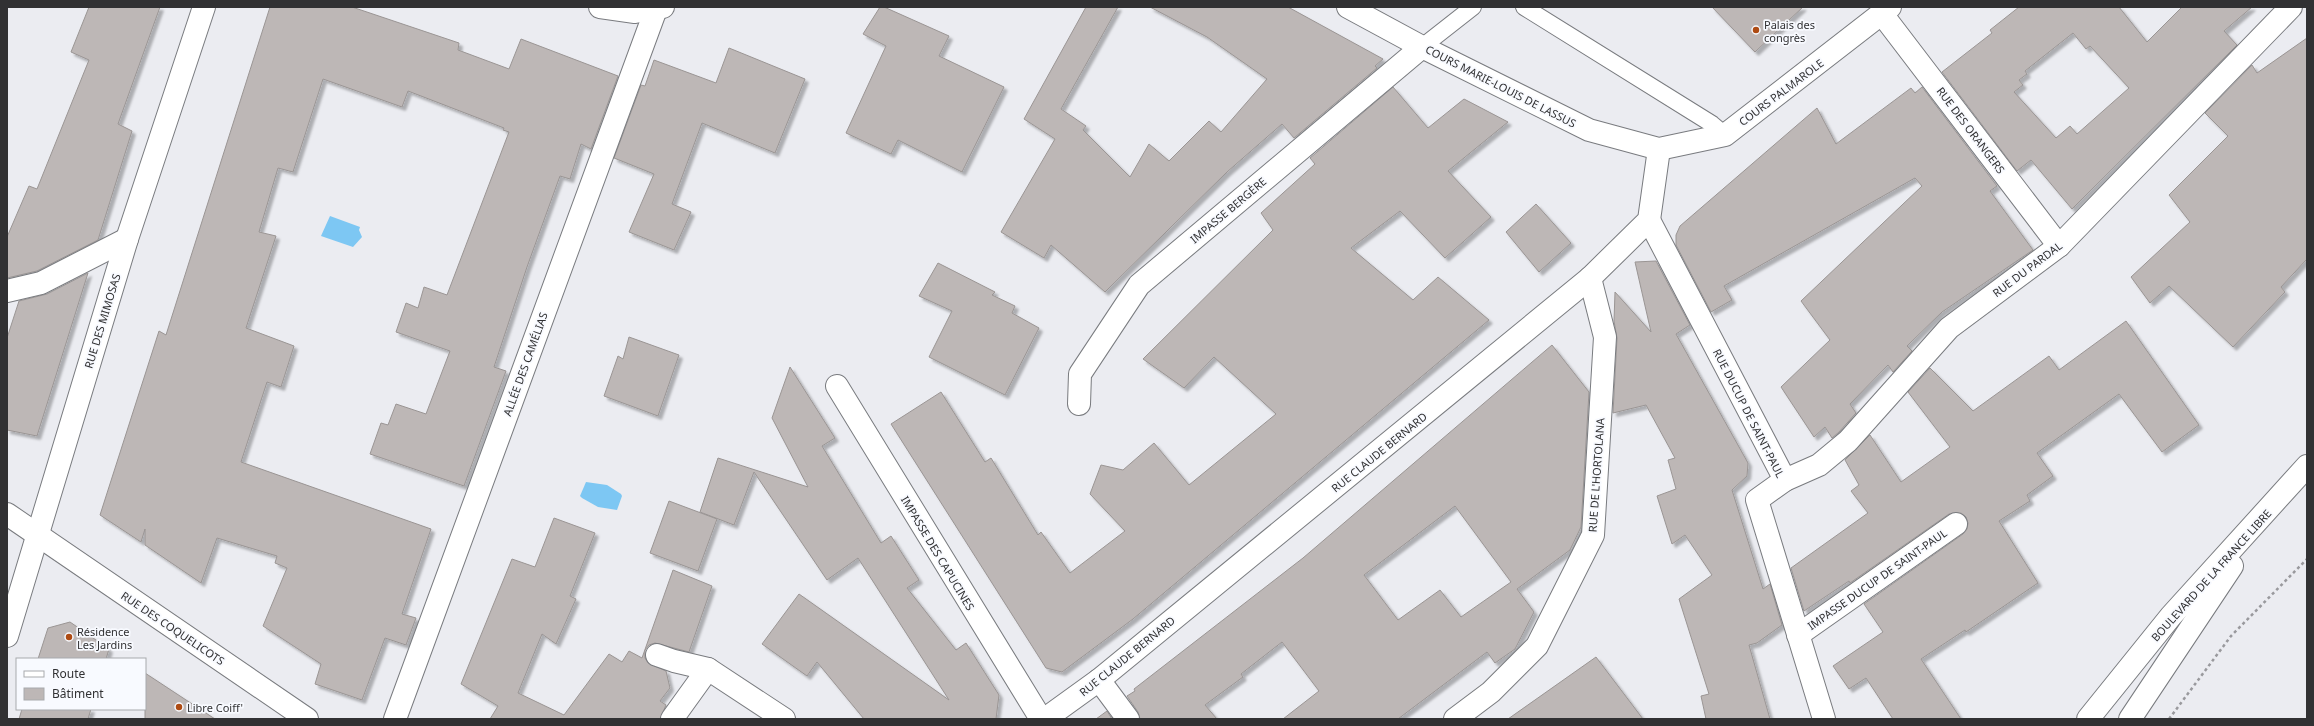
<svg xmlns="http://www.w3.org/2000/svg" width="2314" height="726" font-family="'Noto Sans',sans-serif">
	<defs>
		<filter id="shadow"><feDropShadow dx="3.5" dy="3.5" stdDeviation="1" flood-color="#0004"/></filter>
	</defs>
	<rect width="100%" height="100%" fill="#ebecf1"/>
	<!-- water -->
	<g fill="#7dc7f3">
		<polygon points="330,216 360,227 359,230 362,237 353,247 321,236"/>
		<polygon points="586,482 607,485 621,494 622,496 617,510 598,507 582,498 580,496"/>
	</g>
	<!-- building -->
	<g fill="#bdb7b6" stroke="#9a9594" fill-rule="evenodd" filter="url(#shadow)">
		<polygon points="89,7 160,7 118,124 132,131 98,240 37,271 7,278 7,237 29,186 37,189 89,60 71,52"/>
		<polygon points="270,7 352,7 459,43 458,50 509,69 521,39 618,76 591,149 581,144 570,179 560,176 527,267 494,367 506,371 464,486 370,454 381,423 388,425 396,404 426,414 450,351 396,332 406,303 418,308 424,287 447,295 509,132 503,130 504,128 408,91 402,107 323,79 293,172 278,168 259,232 276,236 246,328 294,346 281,387 267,382 241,462 431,529 402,614 416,618 406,645 385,638 362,700 315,684 321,664 263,626 287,568 275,563 277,556 217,538 201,583 145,545 145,529 141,542 100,515 159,331 166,335"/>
		<polygon points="880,7 884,7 949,36 939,56 1004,87 962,172 898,140 891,154 846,133 886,46 863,34"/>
		<polygon points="1086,7 1118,7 1061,109 1086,126 1083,130 1130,177 1149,144 1169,161 1209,121 1221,132 1267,79 1207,37 1150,7 1288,7 1383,59 1375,66 1377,68 1294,138 1282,124 1227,172 1105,292 1051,245 1044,258 1001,232 1055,139 1024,119"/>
		<polygon points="1712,7 1803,7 1755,52"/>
		<path d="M2019 7H2119L2147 42 2182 7H2252L2224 31 2237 45 2072 209 2031 160 2017 171 1942 72 1992 33 1990 30ZM2073 33 2086 49 2090 46 2129 88 2077 134 2070 126 2056 138 2014 92 2023 85 2019 80 2027 74 2025 71Z"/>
		<polygon points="2307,38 2307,259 2281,287 2285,292 2233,347 2169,286 2150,303 2131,277 2190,222 2169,195 2228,136 2205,113 2252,65 2257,73"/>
		<polygon points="729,48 805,79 775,153 702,123 672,204 691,212 674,250 629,232 654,174 614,158 641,85 645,86 654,60 716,83"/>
		<polygon points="1393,87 1428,128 1464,99 1508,122 1448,171 1491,217 1445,258 1400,211 1351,248 1413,300 1438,277 1489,320 1133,619 1062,672 1046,668 891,424 941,392 985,462 991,458 1038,535 1041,532 1070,573 1125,531 1090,494 1101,465 1123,470 1154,443 1189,485 1276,414 1214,357 1184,388 1143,359 1273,230 1261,213 1315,164 1310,158"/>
		<polygon points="1922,87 1997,186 1990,191 2033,250 1942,312 1907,346 1912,351 1893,372 1888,365 1850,404 1856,413 1839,432 1832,438 1825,427 1814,437 1781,387 1830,340 1801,301 1922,186 1915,178 1724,286 1732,300 1711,312 1676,245 1676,235 1680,226 1817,108 1836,144 1911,88 1915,93"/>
		<polygon points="1536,204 1571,243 1539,272 1506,232"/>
		<polygon points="1656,261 1690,325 1676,334 1748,463 1747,476 1732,490 1763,589 1770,584 1782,625 1757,643 1749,645 1770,719 1706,719 1701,696 1709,694 1679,599 1712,575 1685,535 1672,544 1657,496 1676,489 1668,460 1675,458 1646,405 1613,413 1617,338 1614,321 1615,292 1651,332 1635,262"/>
		<polygon points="938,263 995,292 992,295 1015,306 1012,313 1039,328 1005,395 929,357 952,311 919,296"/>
		<polygon points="88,273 37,436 7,430 7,338 19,301 47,294"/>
		<polygon points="2126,321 2199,425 2162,452 2119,394 2037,453 2053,476 2027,495 2030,501 1999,521 2038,583 1966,632 1965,630 1921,659 1961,719 1893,719 1866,678 1849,689 1833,666 1883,632 1864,604 1963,534 1967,529 1968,523 1966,517 1961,513 1949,514 1850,583 1849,581 1804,611 1791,568 1868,513 1851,491 1859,485 1845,460 1870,435 1901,482 1950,447 1908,392 1930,368 1973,411 2049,356 2059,370"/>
		<polygon points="629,337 679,355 658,416 604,396 618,356 623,359"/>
		<path d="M1552 345 1589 392 1581 527 1570 550 1517 589 1534 612 1515 649 1495 663 1487 652 1398 719H1283L1319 691 1282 642 1241 674 1243 677 1205 705 1217 719H1140L1138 712 1127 696 1135 691 1134 689 1303 558ZM1455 506 1511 582 1461 617 1440 590 1398 620 1364 575Z"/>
		<polygon points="790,367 835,438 822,446 881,543 891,536 919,580 907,588 956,650 966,643 999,695 996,719 864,719 817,662 807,676 762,644 799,594 949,700 858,558 827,580 754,472 734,525 700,512 718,458 808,487 772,418"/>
		<polygon points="669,501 717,519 698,571 650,553"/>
		<polygon points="554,518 595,533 570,596 576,599 556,644 542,634 518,693 564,715 609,654 622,662 629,651 642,658 673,570 712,586 689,652 655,643 649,645 645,650 645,658 648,663 666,671 670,688 660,701 666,705 660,719 490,719 498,706 461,684 512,559 535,567"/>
		<polygon points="70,622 109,649 106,659 38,659 48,628"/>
		<polygon points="1596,657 1643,719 1508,719"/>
		<polygon points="145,673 215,719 145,719"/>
		<polygon points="22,709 91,709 88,719 19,719"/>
		<polygon points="1107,711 1112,719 1096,719"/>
	</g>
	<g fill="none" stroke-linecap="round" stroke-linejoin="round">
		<!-- service casing -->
		<g stroke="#797b7f" stroke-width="18">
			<g id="service">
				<polyline points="1524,7 1712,124 1725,135"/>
				<polyline points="1422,47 1473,7"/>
			</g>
		</g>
		<!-- minor casing -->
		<g stroke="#797b7f" stroke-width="24">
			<g id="minor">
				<polyline points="600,7 635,12 663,7"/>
				<polyline points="1348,7 1422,47 1589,130 1659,149 1725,135 1890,7"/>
				<polyline points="1882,14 2059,246"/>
				<polyline points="1649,220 1785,480"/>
				<polyline points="7,291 41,283 127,239"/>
				<polyline points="837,386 1041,719"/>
				<polyline points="1079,404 1080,374 1139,285 1422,47"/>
				<polyline points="7,514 307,719"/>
				<polyline points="1798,635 1956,524"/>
				<polyline points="7,636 127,239 204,7"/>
				<polyline points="657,655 674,661 708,669 784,719"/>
				<polyline points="1099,680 1128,719"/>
				<polyline points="395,719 656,9"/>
				<polyline points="672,719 708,669"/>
				<polyline points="1045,719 1099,680 1590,278 1649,220 1659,149"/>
				<polyline points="1455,719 1491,692 1537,646 1593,535 1605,337 1590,278"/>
				<polyline points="1824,719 1757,500 1785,480 1819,465 1848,441 1949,328 2059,246 2291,7"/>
			</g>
		</g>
		<!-- primary casing -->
		<g stroke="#797b7f" stroke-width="24">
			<g id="primary">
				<polyline points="2088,719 2171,616 2307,466"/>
				<polyline points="2130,719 2232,566"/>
			</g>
		</g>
		<!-- path -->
		<polyline stroke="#99999d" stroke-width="2.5" stroke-dasharray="3 3" stroke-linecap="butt" points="2169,719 2231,636 2307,559"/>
		<!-- service -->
		<use href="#service" stroke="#fff" stroke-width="16"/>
		<!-- minor -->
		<use href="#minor" stroke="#fff" stroke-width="22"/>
		<!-- primary -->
		<use href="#primary" stroke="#fff" stroke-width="22"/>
	</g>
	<!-- markers -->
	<g fill="#ae4b13" stroke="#f8faff" stroke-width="1.5">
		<circle cx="1756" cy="30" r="4"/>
		<circle cx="69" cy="637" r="4"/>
		<circle cx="179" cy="707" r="4"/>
	</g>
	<g text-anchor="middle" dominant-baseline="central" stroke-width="3.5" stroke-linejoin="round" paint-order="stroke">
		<!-- poi labels -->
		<g font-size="11" fill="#313133" stroke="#f8faff" text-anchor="start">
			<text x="1764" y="24">Palais des<tspan x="1764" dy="13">congrès</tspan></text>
			<text x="77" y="631">Résidence<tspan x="77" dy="13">Les Jardins</tspan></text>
			<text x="187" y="707">Libre Coiff'</text>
		</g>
		<!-- street labels -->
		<g font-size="11" fill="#313133" stroke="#f8faff">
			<text transform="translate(1501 86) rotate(27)">COURS MARIE-LOUIS DE LASSUS</text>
			<text transform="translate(1781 92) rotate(-37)">COURS PALMAROLE</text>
			<text transform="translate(1971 130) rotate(53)">RUE DES ORANGERS</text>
			<text transform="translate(1228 210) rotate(-40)">IMPASSE BERGÈRE</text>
			<text transform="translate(2027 269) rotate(-37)">RUE DU PARDAL</text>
			<text transform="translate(102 321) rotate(-73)">RUE DES MIMOSAS</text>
			<text transform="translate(525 364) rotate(-70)">ALLÉE DES CAMÉLIAS</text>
			<text transform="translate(1749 413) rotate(63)">RUE DUCUP DE SAINT-PAUL</text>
			<text transform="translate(1379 452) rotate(-39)">RUE CLAUDE BERNARD</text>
			<text transform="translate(1596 475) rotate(-86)">RUE DE L'HORTOLANA</text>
			<text transform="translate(938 553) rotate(59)">IMPASSE DES CAPUCINES</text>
			<text transform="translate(2211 575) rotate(-48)">BOULEVARD DE LA FRANCE LIBRE</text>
			<text transform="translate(1877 579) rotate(-35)">IMPASSE DUCUP DE SAINT-PAUL</text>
			<text transform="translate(173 628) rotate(34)">RUE DES COQUELICOTS</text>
			<text transform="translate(1127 656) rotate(-39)">RUE CLAUDE BERNARD</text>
		</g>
	</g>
	<!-- border -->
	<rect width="2314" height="726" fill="none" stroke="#313133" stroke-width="16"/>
	<!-- legend -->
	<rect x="16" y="658" width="130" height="52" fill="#f8faff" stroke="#a8aaad"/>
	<rect x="24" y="671" width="20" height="6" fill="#ffffff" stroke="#a8aaad"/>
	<text x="52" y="678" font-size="12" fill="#313133">Route</text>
	<rect x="24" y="688" width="20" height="12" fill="#bdb7b6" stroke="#a8aaad"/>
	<text x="52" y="698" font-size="12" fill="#313133">Bâtiment</text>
</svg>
